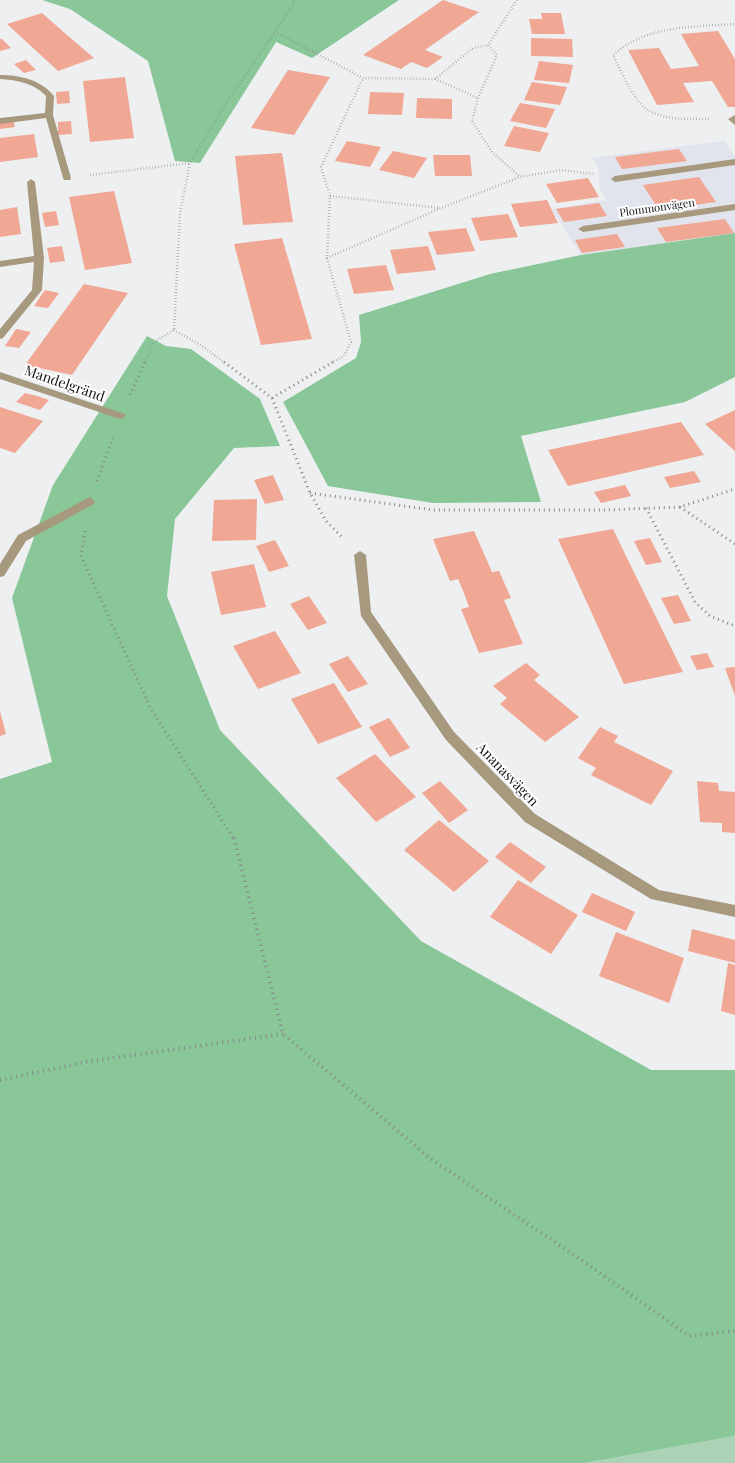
<svg xmlns="http://www.w3.org/2000/svg" width="735" height="1463" font-family="'Playfair Display',serif">
	<rect width="100%" height="100%" fill="#eeeff1"/>
	<!-- built -->
	<polygon fill="#e1e4ed" points="724,141 735,157 735,233 581,255 552,209 606,200 600,190 598,168 592,158"/>
	<!-- green -->
	<polygon fill="#acd2b5" points="735,1436 735,1463 585,1463"/>
	<!-- forest -->
	<g fill="#89c799">
		<polygon points="42,0 399,0 312,58 276,42 200,163 175,161 148,61 70,9"/>
		<polygon points="735,233 735,377 685,402 521,436 541,502 433,503 328,486 283,402 356,358 361,342 359,315 490,274 581,255"/>
		<polygon points="147,336 166,346 191,349 260,399 280,446 234,448 175,519 167,596 220,730 421,941 651,1070 735,1070 735,1436 585,1463 0,1463 0,779 52,762 12,598 53,485"/>
	</g>
	<!-- building -->
	<g fill="#f0a793">
		<polygon points="443,0 479,12 425,50 443,57 427,68 411,62 401,69 363,55"/>
		<polygon points="42,13 67,35 94,58 58,71 7,24"/>
		<polygon points="541,13 561,13 565,34 532,34 529,19 542,19"/>
		<polygon points="718,31 735,59 735,107 728,107 712,81 683,83 694,102 657,105 628,50 659,48 671,69 699,66 681,34"/>
		<polygon points="531,38 572,39 573,57 531,56"/>
		<polygon points="0,39 2,39 11,48 0,51"/>
		<polygon points="26,60 36,70 24,73 14,64"/>
		<polygon points="539,61 573,65 569,83 534,80"/>
		<polygon points="288,70 330,77 294,135 251,128"/>
		<polygon points="125,77 134,138 90,142 83,81"/>
		<polygon points="532,82 567,87 560,105 524,100"/>
		<polygon points="69,91 70,103 57,104 56,92"/>
		<polygon points="370,92 404,93 402,115 368,114"/>
		<polygon points="417,98 452,99 452,119 416,118"/>
		<polygon points="520,103 555,109 546,128 510,121"/>
		<polygon points="13,120 15,127 0,129 0,122"/>
		<polygon points="71,121 72,134 58,135 58,122"/>
		<polygon points="514,126 549,133 540,152 504,146"/>
		<polygon points="34,134 38,157 0,162 0,138"/>
		<polygon points="347,141 381,147 370,167 335,161"/>
		<polygon points="679,149 687,161 622,169 615,157"/>
		<polygon points="393,151 427,158 414,178 379,170"/>
		<polygon points="282,153 293,222 243,225 235,156"/>
		<polygon points="433,155 470,155 472,176 435,176"/>
		<polygon points="699,177 716,202 659,210 643,185"/>
		<polygon points="588,178 599,197 557,203 546,184"/>
		<polygon points="114,191 132,263 85,270 69,197"/>
		<polygon points="547,200 558,223 520,227 511,204"/>
		<polygon points="599,203 607,216 564,222 556,209"/>
		<polygon points="17,207 21,234 0,237 0,210"/>
		<polygon points="56,211 59,225 45,227 42,213"/>
		<polygon points="508,214 518,237 480,241 471,218"/>
		<polygon points="725,219 734,233 666,242 657,228"/>
		<polygon points="466,228 475,251 437,255 428,232"/>
		<polygon points="617,234 625,247 582,253 575,240"/>
		<polygon points="282,238 312,339 261,345 234,244"/>
		<polygon points="62,246 65,261 50,263 47,248"/>
		<polygon points="428,246 436,270 397,274 390,250"/>
		<polygon points="386,265 394,290 354,294 347,269"/>
		<polygon points="84,284 128,293 72,375 25,365"/>
		<polygon points="45,290 59,293 48,308 34,306"/>
		<polygon points="16,329 31,332 19,348 5,346"/>
		<polygon points="25,393 37,396 49,400 40,410 16,402"/>
		<polygon points="0,407 43,421 15,453 0,448"/>
		<polygon points="735,410 735,451 705,424"/>
		<polygon points="681,422 704,455 568,486 548,450"/>
		<polygon points="694,471 701,482 670,488 664,477"/>
		<polygon points="273,475 284,500 265,504 254,480"/>
		<polygon points="625,485 631,496 601,503 594,492"/>
		<polygon points="257,499 256,540 212,541 214,500"/>
		<polygon points="613,529 626,556 683,672 624,684 558,539"/>
		<polygon points="474,531 492,572 499,571 511,598 504,600 523,644 479,653 461,609 469,607 464,593 458,579 450,581 433,539"/>
		<polygon points="650,538 662,562 646,565 634,541"/>
		<polygon points="275,540 289,566 269,572 256,546"/>
		<polygon points="254,564 266,607 221,615 211,572"/>
		<polygon points="678,595 691,621 674,624 661,598"/>
		<polygon points="309,596 327,623 308,630 290,604"/>
		<polygon points="275,631 301,673 258,689 233,646"/>
		<polygon points="707,653 714,667 697,670 690,656"/>
		<polygon points="348,656 368,684 348,692 329,664"/>
		<polygon points="526,663 540,675 534,680 579,717 545,742 500,704 507,698 493,686"/>
		<polygon points="735,667 735,696 725,668"/>
		<polygon points="334,683 362,727 318,744 291,699"/>
		<polygon points="0,711 6,734 0,736"/>
		<polygon points="389,718 410,748 390,757 369,727"/>
		<polygon points="600,727 618,736 614,742 673,771 651,805 591,775 596,768 578,758"/>
		<polygon points="375,754 416,797 376,822 336,778"/>
		<polygon points="440,781 468,810 449,823 422,793"/>
		<polygon points="697,781 718,783 719,791 735,792 735,833 722,832 722,823 700,822"/>
		<polygon points="439,820 489,861 454,892 404,850"/>
		<polygon points="510,842 546,867 531,883 495,857"/>
		<polygon points="518,880 578,915 551,954 490,917"/>
		<polygon points="592,893 635,912 626,931 582,912"/>
		<polygon points="692,929 735,940 735,963 688,951"/>
		<polygon points="616,932 684,958 669,1003 599,976"/>
		<polygon points="728,963 735,965 735,1015 721,1011"/>
	</g>
	<g fill="none" stroke-linecap="round" stroke-linejoin="round">
		<!-- path-far2 -->
		<g stroke="#868788" stroke-width="2.5" stroke-dasharray="0.5 2.5" stroke-linecap="butt">
			<polyline points="517,0 488,45 497,55 478,98 472,121 492,152 520,177"/>
			<polyline points="275,32 363,78 435,79 478,98"/>
			<polyline points="435,79 473,48 488,45"/>
			<path d="M709 119C643 120 641 113 613 55 647 25 692 27 735 24"/>
			<polyline points="90,175 190,163"/>
			<polyline points="330,196 440,208"/>
			<polyline points="327,258 441,208 520,177 561,170 595,174"/>
			<polyline points="174,330 202,346 225,363"/>
			<polyline points="144,363 154,342 174,330 180,213 190,163 222,110 293,5 294,0"/>
			<polyline points="331,363 344,356 351,342 327,258 330,196 321,167 363,78"/>
		</g>
		<!-- path-far1 -->
		<g stroke="#868788" stroke-width="3" stroke-dasharray="1 4" stroke-linecap="butt">
			<polyline points="224,362 272,398 310,493 326,521 344,539"/>
			<polyline points="130,395 145,362"/>
			<polyline points="272,398 333,362"/>
			<polyline points="97,481 113,438"/>
			<polyline points="310,493 433,510 605,510 680,507 735,489"/>
			<polyline points="680,507 735,544"/>
			<polyline points="646,508 695,602 710,616 735,626"/>
			<polyline points="85,531 81,556 151,709 234,839"/>
		</g>
		<!-- path -->
		<g stroke="#868788" stroke-width="4" stroke-dasharray="1 4.5" stroke-linecap="butt">
			<polyline points="234,838 283,1034 431,1159 580,1259 689,1336 735,1331"/>
			<polyline points="0,1080 91,1061 283,1034"/>
		</g>
		<!-- minor -->
		<g fill="#a7997e" fill-rule="evenodd">
			<path d="M0 75C20 75 41 80 54 96L53 115 71 178 70 180H64L63 178 46 118 0 124V118L45 113 46 96C34 83 17 80 0 79Z"/>
			<polygon points="735,115 735,125 728,119"/>
			<polygon points="735,159 735,165 615,182 611,179 615,176"/>
			<polygon points="31,179 35,182 44,258 42,290 3,338 0,339 0,329 32,290 34,262 0,267 0,261 34,256 27,182"/>
			<polygon points="735,204 735,210 583,232 578,229 583,226"/>
			<polygon points="0,372 125,414 126,416 121,419 117,418 0,379"/>
			<polygon points="90,497 95,501 94,504 26,541 4,576 0,577 0,564 18,535"/>
			<polygon points="360,551 366,555 371,612 454,732 535,814 659,890 735,905 735,917 651,899 525,822 446,740 361,616 354,555"/>
		</g>
	</g>
	<g text-anchor="middle" dominant-baseline="central" stroke-width="4" stroke-linejoin="round" paint-order="stroke">
		<!-- far-street labels -->
		<g font-size="11" fill="#151616" stroke="#fff">
			<text transform="translate(657 207) rotate(-8)">Plommonvägen</text>
		</g>
		<!-- street labels -->
		<g font-size="14" fill="#151616" stroke="#fff">
			<text transform="translate(65 383) rotate(19)">Mandelgränd</text>
			<text transform="translate(508 774) rotate(46)">Ananasvägen</text>
		</g>
	</g>
</svg>
